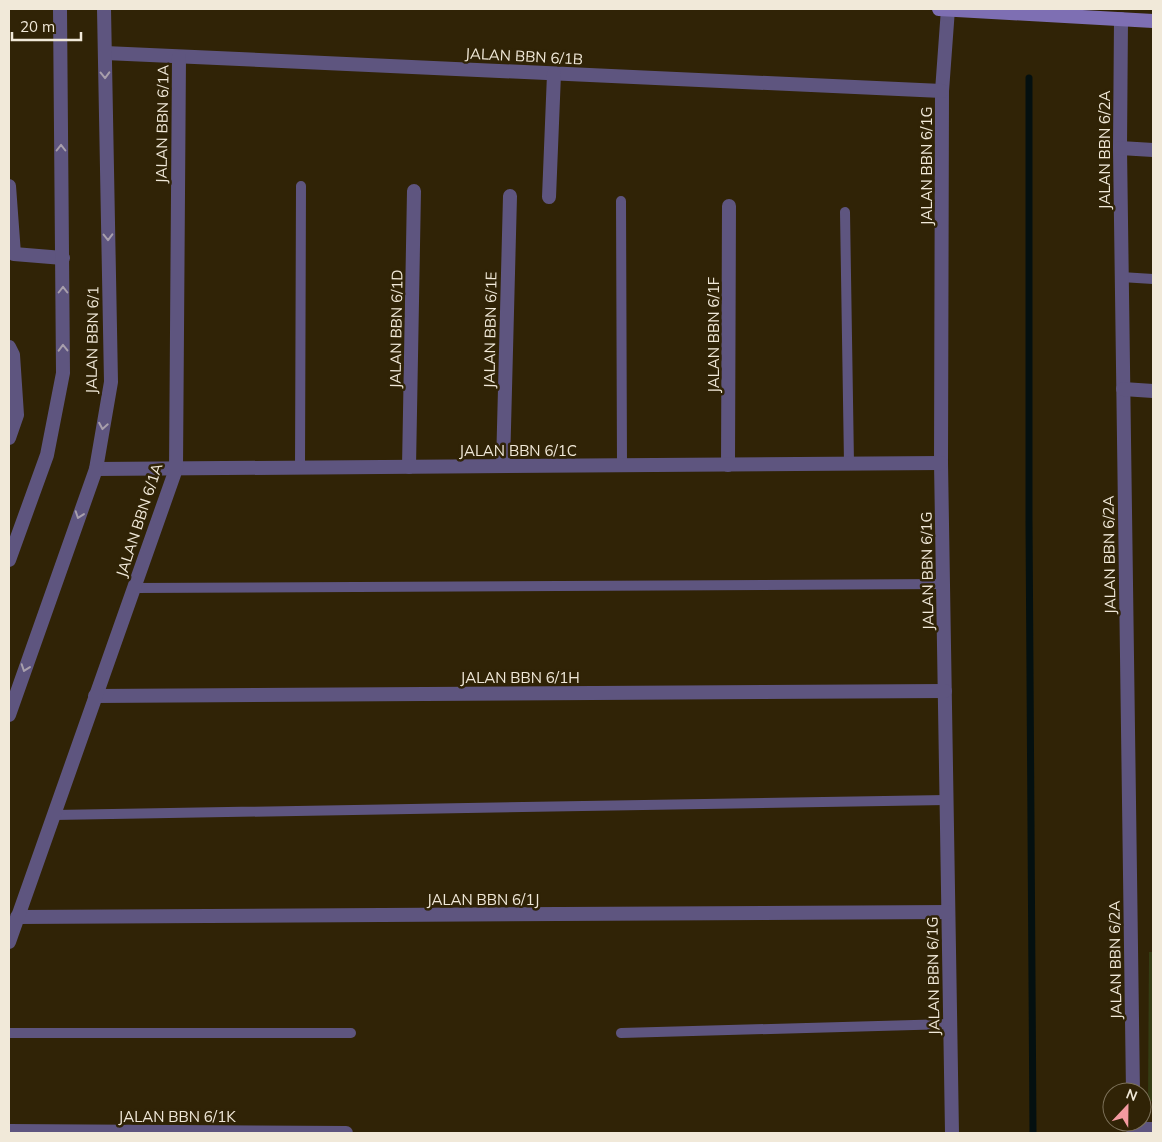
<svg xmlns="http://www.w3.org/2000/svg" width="1162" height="1142" font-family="Mulish,sans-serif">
	<rect width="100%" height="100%" fill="#302306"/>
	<!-- green -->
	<polygon fill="#343c13" points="1149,952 1153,952 1153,1101 1148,1101"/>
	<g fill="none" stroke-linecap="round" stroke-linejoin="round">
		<!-- stream -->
		<polyline stroke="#041010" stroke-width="7" points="1029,78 1029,520 1033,1133"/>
		<!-- service -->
		<g stroke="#5e557f" stroke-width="10">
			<polyline points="621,201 622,465"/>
			<polyline points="845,212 849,463"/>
			<polyline points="1121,277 1153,279"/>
			<polyline points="300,468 301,186"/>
			<polyline points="134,588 943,584"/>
			<polyline points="54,815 946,800"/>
			<polyline points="9,1033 351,1033"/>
			<polyline points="621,1033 950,1024"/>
		</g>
		<!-- minor -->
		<g stroke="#5e557f" stroke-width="14">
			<polyline points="948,9 942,91 941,463 952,1133"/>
			<polyline points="1121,19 1120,148 1133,1092"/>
			<polyline points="105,53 942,91"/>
			<polyline points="1120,148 1153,150"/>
			<polyline points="9,186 14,254 63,258"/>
			<polyline points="549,197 554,74"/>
			<polyline points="9,347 13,355 17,415 9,438"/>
			<polyline points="1123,389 1153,391"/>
			<polyline points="728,465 729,206"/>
			<polyline points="503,466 510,196"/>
			<polyline points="409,467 414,191"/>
			<polyline points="96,469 941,463"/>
			<polyline points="95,696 945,691"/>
			<polyline points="17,917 948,912"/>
			<polyline points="9,942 176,469 179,57"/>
			<polyline points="1133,1129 1153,1129"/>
			<polyline points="9,1131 346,1133"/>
		</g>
		<!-- tertiary -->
		<g stroke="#5e557f" stroke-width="14">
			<polyline points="9,560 47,455 63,373 60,9"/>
			<polyline points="9,715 96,469 111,382 104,9"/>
		</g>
		<!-- secondary -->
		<polyline stroke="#7e6fb3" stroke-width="14" points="939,9 1153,21"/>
	</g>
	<!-- one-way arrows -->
	<defs><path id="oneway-chevron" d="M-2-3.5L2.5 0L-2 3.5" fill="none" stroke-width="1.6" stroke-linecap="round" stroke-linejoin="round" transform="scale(1.25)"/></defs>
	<g stroke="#a89fac">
		<use href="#oneway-chevron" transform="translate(105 75) rotate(89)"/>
		<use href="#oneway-chevron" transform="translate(61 148) rotate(-90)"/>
		<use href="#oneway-chevron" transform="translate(108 237) rotate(89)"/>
		<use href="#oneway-chevron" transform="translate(63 290) rotate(-90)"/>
		<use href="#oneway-chevron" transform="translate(63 348) rotate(-91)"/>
		<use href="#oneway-chevron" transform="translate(103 426) rotate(100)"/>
		<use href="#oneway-chevron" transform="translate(79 515) rotate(109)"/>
		<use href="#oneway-chevron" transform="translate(25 668) rotate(109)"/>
	</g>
	<g text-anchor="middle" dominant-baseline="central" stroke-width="5" stroke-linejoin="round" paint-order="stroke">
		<!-- street labels -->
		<g font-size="15" fill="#f1e9d9" stroke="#302306">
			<text transform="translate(524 56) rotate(3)">JALAN BBN 6/1B</text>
			<text transform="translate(162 124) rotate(-89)">JALAN BBN 6/1A</text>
			<text transform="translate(1104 150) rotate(-90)">JALAN BBN 6/2A</text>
			<text transform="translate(926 166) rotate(-90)">JALAN BBN 6/1G</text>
			<text transform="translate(396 329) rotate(-89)">JALAN BBN 6/1D</text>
			<text transform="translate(490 330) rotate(-89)">JALAN BBN 6/1E</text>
			<text transform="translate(713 335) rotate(-90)">JALAN BBN 6/1F</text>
			<text transform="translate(92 340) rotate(-89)">JALAN BBN 6/1</text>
			<text x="518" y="450">JALAN BBN 6/1C</text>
			<text transform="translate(139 520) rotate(-72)">JALAN BBN 6/1A</text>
			<text transform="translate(1109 555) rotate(-91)">JALAN BBN 6/2A</text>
			<text transform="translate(927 571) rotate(-91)">JALAN BBN 6/1G</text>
			<text x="520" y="677">JALAN BBN 6/1H</text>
			<text x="483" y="899">JALAN BBN 6/1J</text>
			<text transform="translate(1115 960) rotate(-91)">JALAN BBN 6/2A</text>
			<text transform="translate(933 976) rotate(-91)">JALAN BBN 6/1G</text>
			<text x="177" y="1116">JALAN BBN 6/1K</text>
		</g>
	</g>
	<!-- border -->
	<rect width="1162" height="1142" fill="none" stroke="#f1e9d9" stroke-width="20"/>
	<!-- north arrow -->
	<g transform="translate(1127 1107) rotate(22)"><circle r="24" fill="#302306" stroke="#7d725a"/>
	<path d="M0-4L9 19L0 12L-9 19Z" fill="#f49aa0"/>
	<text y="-8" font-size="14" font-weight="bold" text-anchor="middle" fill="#f1e9d9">N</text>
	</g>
	<!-- scale -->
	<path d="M12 32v8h69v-8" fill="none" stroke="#f1e9d9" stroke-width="2.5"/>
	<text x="20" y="32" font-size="15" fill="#f1e9d9" stroke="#302306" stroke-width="4" paint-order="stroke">20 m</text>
</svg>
